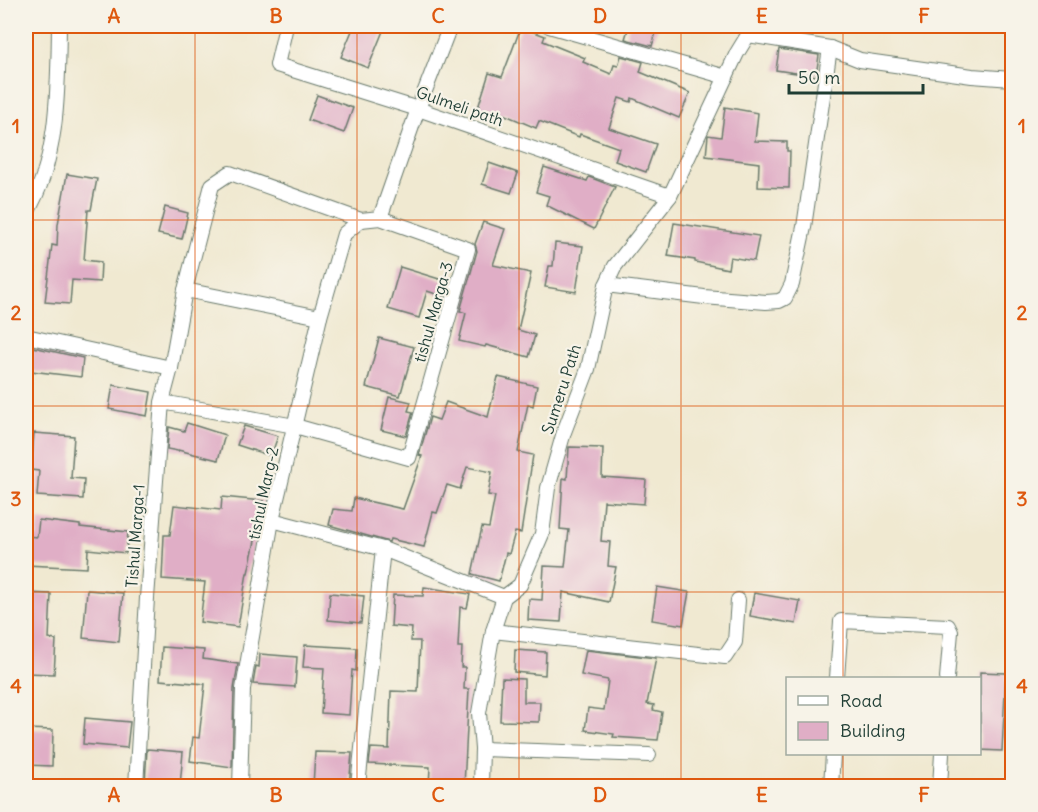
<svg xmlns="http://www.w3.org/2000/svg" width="1038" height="812" font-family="Delius,sans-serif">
	<rect width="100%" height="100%" fill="#f7f3e8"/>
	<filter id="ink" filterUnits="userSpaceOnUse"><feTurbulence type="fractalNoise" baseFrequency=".0167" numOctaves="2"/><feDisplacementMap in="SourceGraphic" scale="12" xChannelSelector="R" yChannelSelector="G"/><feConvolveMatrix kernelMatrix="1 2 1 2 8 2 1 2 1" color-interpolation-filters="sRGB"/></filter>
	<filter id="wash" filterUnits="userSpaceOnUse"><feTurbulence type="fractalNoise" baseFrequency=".008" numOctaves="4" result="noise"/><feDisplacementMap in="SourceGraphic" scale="24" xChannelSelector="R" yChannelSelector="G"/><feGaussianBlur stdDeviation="1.35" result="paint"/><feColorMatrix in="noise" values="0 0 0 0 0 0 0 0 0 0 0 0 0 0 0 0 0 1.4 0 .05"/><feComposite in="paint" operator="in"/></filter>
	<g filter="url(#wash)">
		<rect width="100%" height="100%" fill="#f0e9d1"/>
		<g id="blocks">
			<!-- building -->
			<g fill="#e0aec6">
				<polygon points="354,26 385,26 368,68 341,57"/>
				<polygon points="629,26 658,26 652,46 625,39"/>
				<polygon points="521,27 545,36 543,41 585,58 583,62 611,74 614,65 618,66 621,56 643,62 640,72 690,93 679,118 632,98 631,102 619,98 609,128 656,144 646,172 615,161 619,148 580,134 579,137 539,121 536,128 503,114 502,118 477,111 489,73 502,77"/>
				<polygon points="779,49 819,55 816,76 776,70"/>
				<polygon points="317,95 353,108 344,133 308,120"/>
				<polygon points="725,107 758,113 755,141 787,142 787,151 790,151 789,188 758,187 759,163 706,156 708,135 721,137"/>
				<polygon points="489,163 518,173 511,193 482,184"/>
				<polygon points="544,167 587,181 589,177 615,187 594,229 546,205 549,196 536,192"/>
				<polygon points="67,174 97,179 91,210 88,210 84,260 101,262 100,282 72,280 70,304 45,302 52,245 57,246 58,224"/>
				<polygon points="165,207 188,213 182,239 158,234"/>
				<polygon points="483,222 505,229 493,265 531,273 518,330 535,335 529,357 486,345 485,347 459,341 466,313 460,311 477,251 475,244"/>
				<polygon points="674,223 759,236 754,261 730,257 728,269 695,262 695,260 668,256"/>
				<polygon points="555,243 583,246 576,292 545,287 549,266 553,266"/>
				<polygon points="400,267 449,282 445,297 427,291 419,318 388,309"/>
				<polygon points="379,338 414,347 400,396 366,387"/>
				<polygon points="33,347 83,358 81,377 31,371"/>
				<polygon points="498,377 537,386 533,406 528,404 518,452 533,455 521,533 515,532 509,554 506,553 499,581 472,574 482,527 489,528 495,496 488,495 492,472 467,467 460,489 447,485 437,513 433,512 424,547 390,539 389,542 329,525 333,509 352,511 354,498 403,509 422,456 419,455 430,417 439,420 446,402 488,417"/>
				<polygon points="113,385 151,392 147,416 109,409"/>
				<polygon points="389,397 411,402 408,411 413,412 406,436 381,430"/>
				<polygon points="187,423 225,435 218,460 178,450 178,451 167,449 169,427 184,431"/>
				<polygon points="244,426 278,436 271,456 237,445"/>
				<polygon points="34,433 74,436 71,478 84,479 83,499 37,496 39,471 31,470"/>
				<polygon points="569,447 603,448 602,477 646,480 644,504 604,501 601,541 610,542 608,566 616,567 609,602 563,592 561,622 528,620 529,599 542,600 544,566 565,567 569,530 560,529 563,478 567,479"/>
				<polygon points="222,497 264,501 262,527 258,527 248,573 247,573 238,627 200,622 205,582 162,579 164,535 170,535 174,505 221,510"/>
				<polygon points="39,520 80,525 80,527 128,532 126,553 88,549 87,568 26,565 26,536 37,537"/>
				<polygon points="424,587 470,594 467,608 460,607 458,647 462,647 461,667 465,667 464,689 469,689 464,786 429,786 430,767 369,764 371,748 389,749 391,691 418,692 420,641 411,641 412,628 391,626 393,595 423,596"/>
				<polygon points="657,587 689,592 683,625 652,620"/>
				<polygon points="87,590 123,593 119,642 83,638"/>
				<polygon points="26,593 51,594 49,639 56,640 54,674 26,673"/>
				<polygon points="330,593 364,596 361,623 328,620"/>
				<polygon points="754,593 800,601 796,624 750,616"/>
				<polygon points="305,645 357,648 356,671 352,670 349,715 321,713 324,668 303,667"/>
				<polygon points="162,647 204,650 203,659 238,664 234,689 232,767 190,761 193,737 199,738 205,684 160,680"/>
				<polygon points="515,650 546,652 545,675 514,672"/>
				<polygon points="586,650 656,658 647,704 654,705 653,710 662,712 658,740 613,737 614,734 585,730 588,708 604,710 608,680 581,675"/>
				<polygon points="260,654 297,657 295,687 253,684 256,666 259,667"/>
				<polygon points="980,672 1006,673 1002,751 980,750"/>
				<polygon points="502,678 524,679 524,702 540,702 539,722 500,721"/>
				<polygon points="85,718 130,722 127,748 83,744"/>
				<polygon points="26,729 53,730 52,766 26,765"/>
				<polygon points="147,749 183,752 180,786 145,784"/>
				<polygon points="315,752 352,753 349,786 313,786"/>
			</g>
		</g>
	</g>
	<g filter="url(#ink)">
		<use href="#blocks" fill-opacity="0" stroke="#68796b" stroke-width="1.5"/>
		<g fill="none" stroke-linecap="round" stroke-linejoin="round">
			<!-- street casing -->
			<g stroke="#68796b" stroke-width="16">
				<g id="street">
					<polyline points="286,26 277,65 418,109 670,196"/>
					<polyline points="549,26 726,77"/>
					<polyline points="748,35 830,48 860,60 972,76 1012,79"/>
					<path d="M26 214C59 160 58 88 59 26"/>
					<polyline points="380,218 418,109 450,26"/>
					<polyline points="606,285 704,297 766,302 779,301 785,298 792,284 804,227 830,48"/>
					<polyline points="185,290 320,317"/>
					<polyline points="26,336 171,368"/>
					<polyline points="272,520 383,549 504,597"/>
					<polyline points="493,631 725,657 735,642 738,600"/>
					<polyline points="837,678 841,621 948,626 951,632 947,678"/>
					<polyline points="482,749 649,755"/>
					<polyline points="136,786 147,598 162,402 171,368 185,290 212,185 230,173 361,220 380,218 468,249 409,458 295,426 162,402"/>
					<polyline points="240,786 243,689 272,520 320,317 344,234 361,220"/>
					<polyline points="358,786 383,549"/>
					<polyline points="481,786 482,749 479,713 493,631 504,597 520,585 542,534 548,488 564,432 588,369 606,285 615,266 670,196 737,53 748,35 751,26"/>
					<polyline points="831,786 833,754"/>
					<polyline points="940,786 942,754"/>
				</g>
			</g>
			<!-- street -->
			<use href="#street" stroke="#fff" stroke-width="14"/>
		</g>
	</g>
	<!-- grid -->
	<path fill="none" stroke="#de580e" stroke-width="1.5" stroke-opacity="0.55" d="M195 26V786M357 26V786M519 26V786M681 26V786M843 26V678M26 220H1012M26 406H1012M26 592H1012M843 754V786"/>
	<g text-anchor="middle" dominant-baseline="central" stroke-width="4.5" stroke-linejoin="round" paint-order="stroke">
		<!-- street labels -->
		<g font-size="16" fill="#1f3d34" stroke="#f7f3e8">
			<text transform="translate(460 106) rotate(19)">Gulmeli path</text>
			<text transform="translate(433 312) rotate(-74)">tishul Marga-3</text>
			<text transform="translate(561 389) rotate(-72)">Sumeru Path</text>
			<text transform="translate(263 493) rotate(-78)">tishul Marg-2</text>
			<text transform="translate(135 536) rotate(-86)">Tishul Marga-1</text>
		</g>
	</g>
	<!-- margin -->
	<rect width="1038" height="812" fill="none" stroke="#f7f3e8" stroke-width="66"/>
	<!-- legend -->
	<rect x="786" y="677" width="195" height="78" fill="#f7f3e8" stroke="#a1aaa0" stroke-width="1.5"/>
	<rect x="798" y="696" width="30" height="9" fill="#ffffff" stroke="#a1aaa0" stroke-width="1.5"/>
	<text x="840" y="707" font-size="18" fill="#1f3d34">Road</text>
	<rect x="798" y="722" width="30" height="18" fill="#e0aec6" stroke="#a1aaa0" stroke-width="1.5"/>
	<text x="840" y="737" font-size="18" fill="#1f3d34">Building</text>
	<!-- scale -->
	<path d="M789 84v9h134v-9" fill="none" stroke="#1f3d34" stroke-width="3"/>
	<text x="798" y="84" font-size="18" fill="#1f3d34" stroke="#f7f3e8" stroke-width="4.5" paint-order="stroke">50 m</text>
	<rect x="33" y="33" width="972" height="746" fill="none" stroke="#de580e" stroke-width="2"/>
	<g font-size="20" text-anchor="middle" font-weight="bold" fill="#de580e">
		<text x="114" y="23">A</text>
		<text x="276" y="23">B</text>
		<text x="438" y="23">C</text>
		<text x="600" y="23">D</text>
		<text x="762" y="23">E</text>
		<text x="924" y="23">F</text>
		<text x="16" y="133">1</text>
		<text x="1022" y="133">1</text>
		<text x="16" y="320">2</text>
		<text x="1022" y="320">2</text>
		<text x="16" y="506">3</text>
		<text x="1022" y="506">3</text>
		<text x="16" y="693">4</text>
		<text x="1022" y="693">4</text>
		<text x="114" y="802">A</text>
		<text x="276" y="802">B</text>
		<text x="438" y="802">C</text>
		<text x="600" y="802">D</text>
		<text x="762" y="802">E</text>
		<text x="924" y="802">F</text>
	</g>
</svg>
